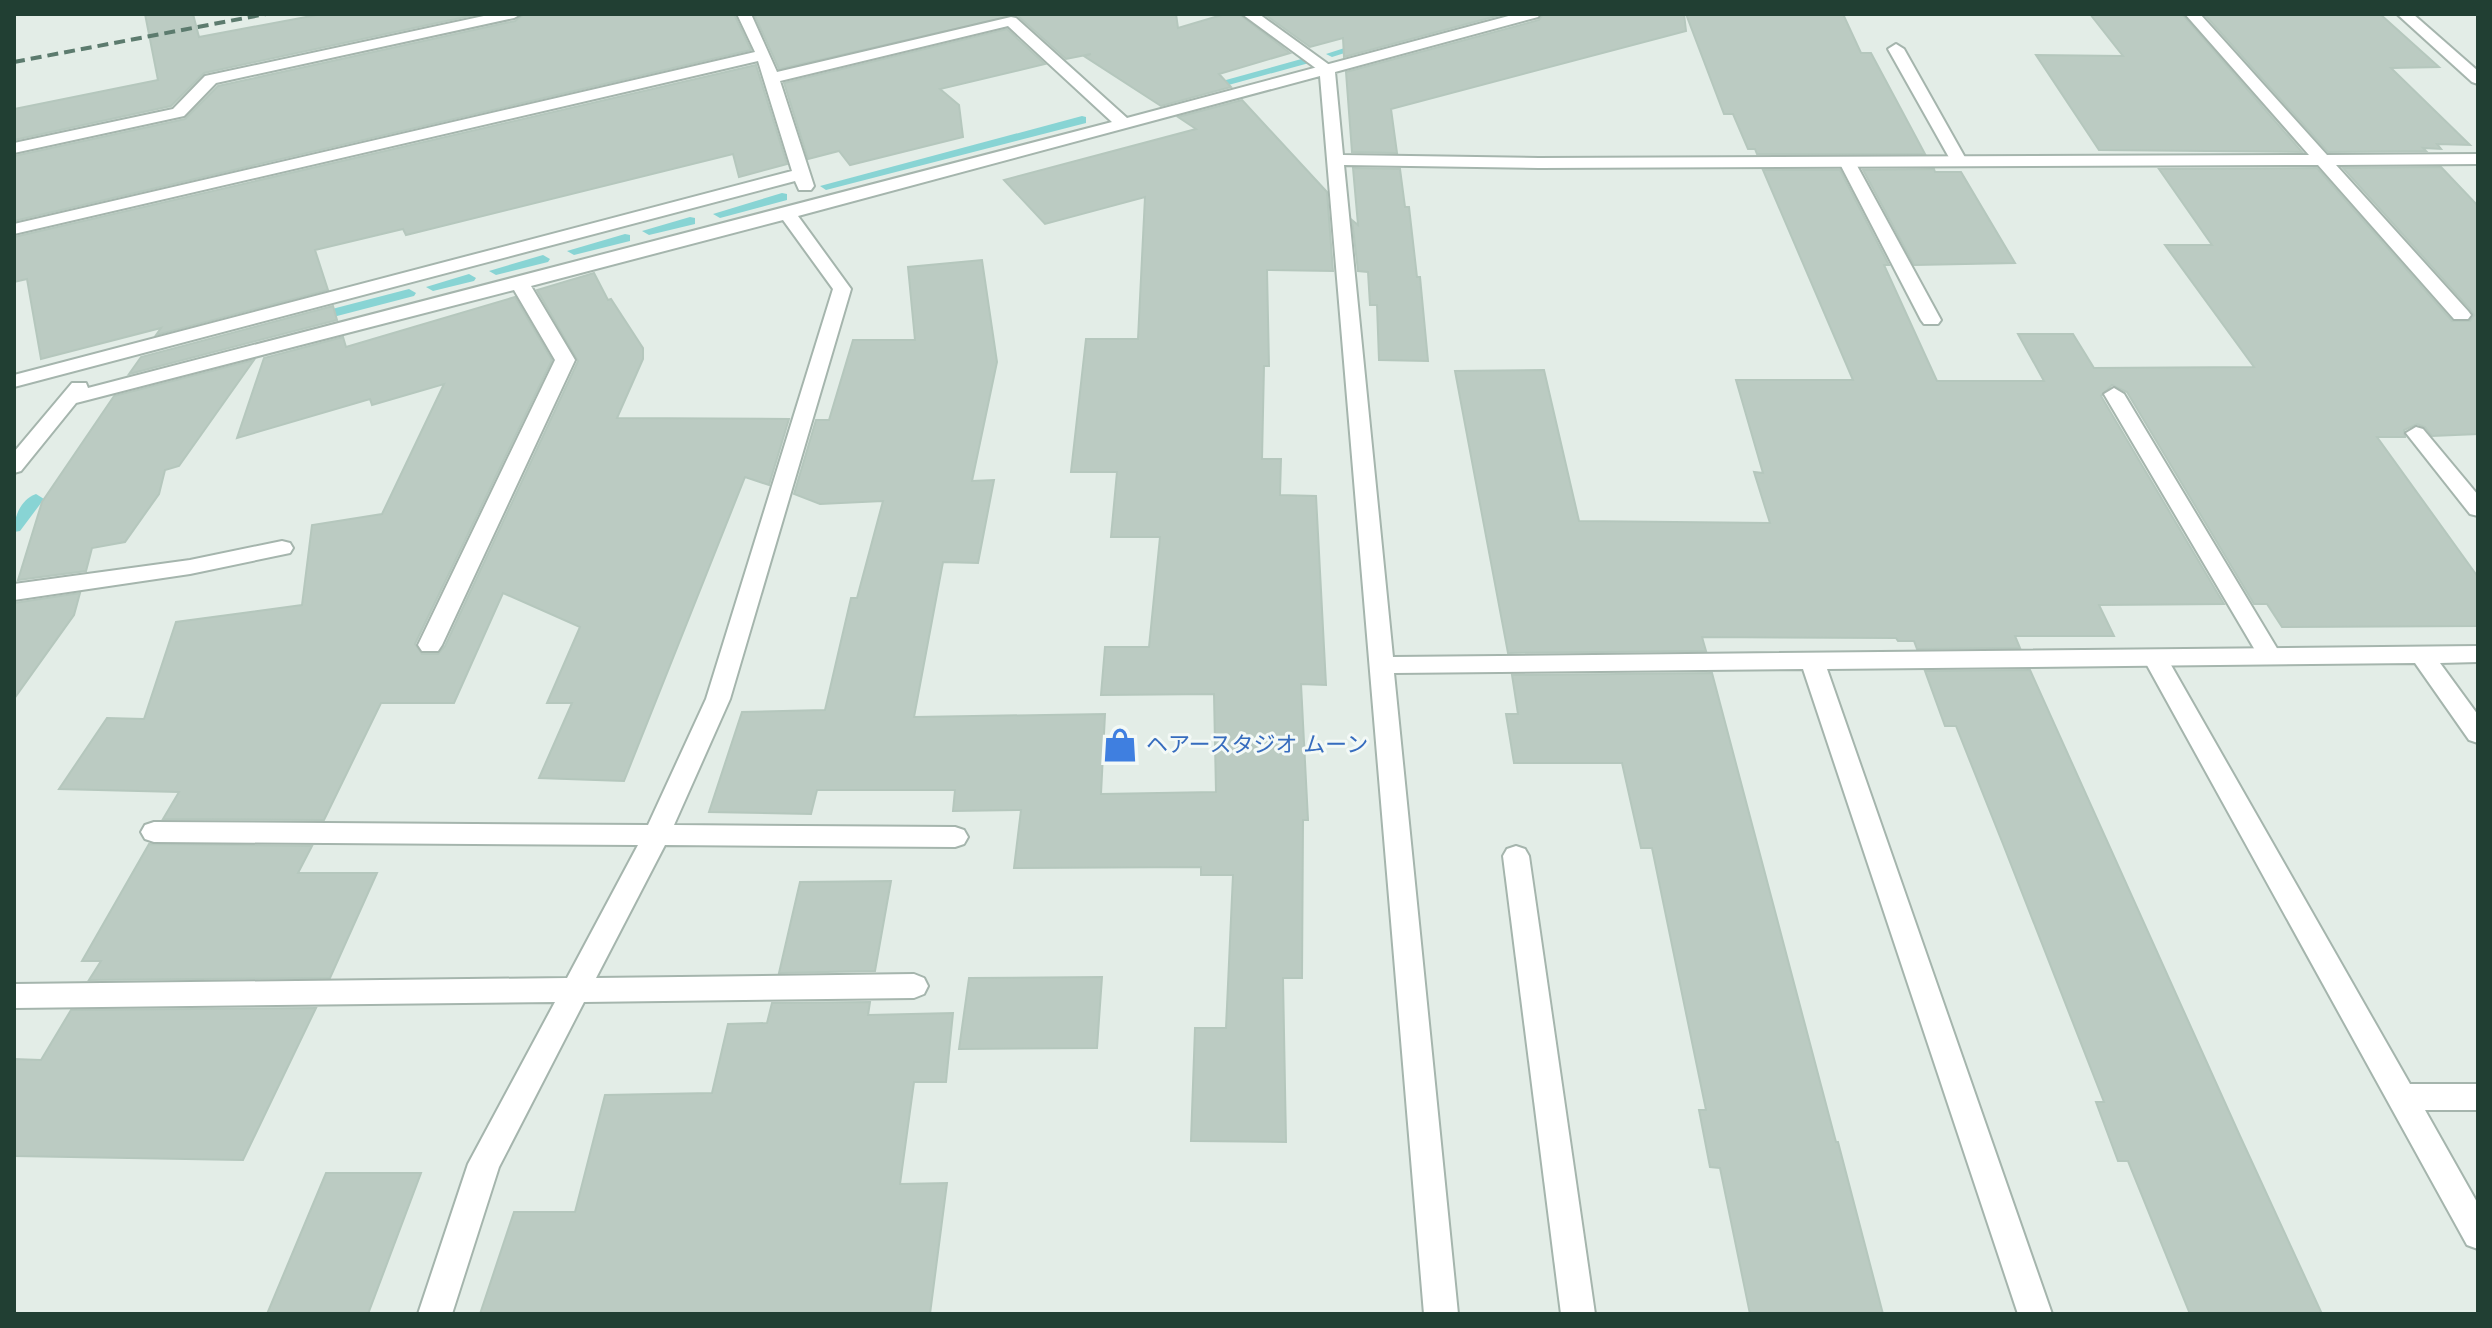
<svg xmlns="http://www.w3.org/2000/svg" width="2492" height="1328" font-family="'Varela Round','Noto Sans JP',sans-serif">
	<rect width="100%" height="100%" fill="#e3ede7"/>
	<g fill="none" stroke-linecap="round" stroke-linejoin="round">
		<!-- stream -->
		<g fill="#88d4d4" fill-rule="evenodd">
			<polygon points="1360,43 1370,45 1332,57 1326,54"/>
			<polygon points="1305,58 1311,61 1309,63 1203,92 1197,88"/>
			<polygon points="1082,116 1086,117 1086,123 826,190 820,186"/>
			<polygon points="782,193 787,194 787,200 720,218 713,214"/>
			<polygon points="690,217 695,218 695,224 649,235 642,231"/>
			<polygon points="625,234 630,235 630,241 574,255 567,251"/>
			<polygon points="543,255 550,259 548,262 496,275 489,271"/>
			<polygon points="469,274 476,278 474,281 433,291 426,287"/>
			<polygon points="409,289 416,293 414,296 314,322 307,318 309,315"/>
			<path d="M36 494 44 499 20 531 14 532C14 517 20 500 36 494Z"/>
		</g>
	</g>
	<!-- building -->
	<g fill="#bbcbc2" stroke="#b5c7bd" stroke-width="2">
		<polygon points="145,14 193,14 199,37 322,14 479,14 204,73 171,106 14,140 14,109 158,80"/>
		<polygon points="524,14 734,14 751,50 14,221 14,156 185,119 218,86 515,21"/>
		<polygon points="754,14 1176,14 1178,28 1225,14 1239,14 1290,53 1219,74 1231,87 1161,106 1084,56 1091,54 1066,59 1017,15 779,69"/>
		<polygon points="1264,14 1504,14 1344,57 1343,38 1310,47"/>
		<polygon points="1543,14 1684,14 1686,31 1391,109 1397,153 1352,152 1346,72 1539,20"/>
		<polygon points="1686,14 1843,14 1861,53 1871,53 1925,154 1757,154 1755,149 1748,149 1733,114 1724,114"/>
		<polygon points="2090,14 2182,14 2302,152 2099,150 2036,55 2123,56"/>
		<polygon points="2204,14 2380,14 2439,67 2391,68 2470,145 2437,144 2441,149 2423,148 2426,151 2328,152"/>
		<polygon points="1007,29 1045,64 940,89 959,105 963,137 850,165 839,151 808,159 784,83"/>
		<polygon points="756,65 787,164 739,177 733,154 406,235 403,229 315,250 328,290 156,335 161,328 41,359 27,279 14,282 14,237"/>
		<polygon points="1242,100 1327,192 1333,271 1267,270 1269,366 1264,366 1262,459 1281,459 1280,495 1316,496 1326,685 1301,684 1308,820 1303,820 1302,978 1283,978 1286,1142 1191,1141 1195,1028 1226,1028 1233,875 1201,875 1201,867 1014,868 1021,810 953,811 955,790 817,790 811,814 709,812 742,712 825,710 851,598 857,598 883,501 820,504 794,494 816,420 829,420 853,340 915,340 908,267 982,260 997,362 972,481 994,480 978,563 943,562 914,717 1105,714 1101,794 1216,792 1214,694 1101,695 1105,647 1149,647 1160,537 1111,537 1117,472 1071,472 1086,339 1138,339 1145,197 1045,224 1004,180 1196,129 1178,117"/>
		<polygon points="2441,167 2478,206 2478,434 2432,436 2425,427 2417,424 2404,430 2405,437 2377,437 2478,577 2478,626 2282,627 2267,604 2254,604 2127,392 2112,385 2101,396 2224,604 2099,605 2114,636 2015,636 2020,648 1917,649 1914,641 1898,641 1896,638 1702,637 1706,651 1508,653 1455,371 1544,370 1579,521 1770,523 1754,472 1763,473 1736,380 1853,380 1763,170 1840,170 1889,265 1884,265 1937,381 2044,381 2018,334 2073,334 2094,368 2254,367 2165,245 2212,245 2159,169 2317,168 2452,321 2470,321 2474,315 2470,309 2343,168"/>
		<polygon points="1353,168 1400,169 1405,207 1409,207 1417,277 1420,277 1428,361 1379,360 1377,305 1370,305 1368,272 1358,271 1352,220 1358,225"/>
		<polygon points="1934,169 1935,172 1961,172 2015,263 1914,265 1863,170"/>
		<polygon points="594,273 608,300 611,299 643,348 643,359 617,418 789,419 769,485 745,477 624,781 539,778 572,703 547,703 580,627 503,593 454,703 381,703 324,820 163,819 179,792 59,789 107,718 144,719 176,622 302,605 312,525 382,514 444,384 372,405 370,399 237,438 264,358 343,337 346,347 515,297 552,360 415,644 422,654 438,654 445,646 578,361 537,290"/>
		<polygon points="333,306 337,320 129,374 141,357"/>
		<polygon points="254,360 179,466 165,470 159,494 125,542 92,548 86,571 18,580 42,502 114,396"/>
		<polygon points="80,593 74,615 14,699 14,603"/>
		<polygon points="2030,670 2240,1136 2322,1314 2190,1314 2128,1161 2118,1161 2096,1102 2104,1102 2003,844 1956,726 1945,726 1925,671"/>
		<polygon points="1712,673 1836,1142 1838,1142 1883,1314 1750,1314 1720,1168 1710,1167 1699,1110 1706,1110 1652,848 1641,848 1622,763 1514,763 1506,714 1518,714 1512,675"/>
		<polygon points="149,844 312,846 298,873 377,873 330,978 89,980 101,961 82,961"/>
		<polygon points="891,881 875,971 779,973 800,882"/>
		<polygon points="1102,977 1097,1048 959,1049 969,978"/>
		<polygon points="870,1002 868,1015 953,1013 946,1082 914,1082 900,1184 947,1183 930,1314 480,1314 514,1212 575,1212 605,1095 712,1093 728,1024 767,1023 772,1003"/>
		<polygon points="316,1008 243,1160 14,1156 14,1059 41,1060 71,1010"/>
		<polygon points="326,1173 421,1173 368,1314 267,1314"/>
	</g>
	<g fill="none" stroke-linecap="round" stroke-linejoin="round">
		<!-- lane casing -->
		<g stroke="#a5b5ad" stroke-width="4">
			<g id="lane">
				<polygon points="1242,14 1259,14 1335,69 1327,74 1321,72"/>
				<polygon points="1896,44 1904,49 1967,161 1965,165 1953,165 1951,161 1888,49"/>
				<polygon points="1847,157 1855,162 1941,320 1938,324 1924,324 1921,320 1839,162"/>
				<polygon points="2114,388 2124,394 2278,650 2282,656 2278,662 2270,664 2262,662 2104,394"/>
				<polygon points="2416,427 2423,429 2478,495 2478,516 2470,514 2406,433"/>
				<polygon points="282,541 290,543 293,548 290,553 190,574 14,600 14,584 190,560"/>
				<polygon points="2155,650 2163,652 2167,658 2410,1084 2478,1084 2478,1110 2425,1110 2478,1204 2478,1249 2467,1245 2143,658 2147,652"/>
				<polygon points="1516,846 1525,849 1529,856 1595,1314 1561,1314 1503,856 1507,849"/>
			</g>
		</g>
		<!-- street casing -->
		<g stroke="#a5b5ad" stroke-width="4">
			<g id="street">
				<polygon points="493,14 521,14 514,18 216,83 184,116 14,153 14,143 173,109 205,76"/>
				<polygon points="737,14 751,14 777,72 1011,17 1016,18 1127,118 1516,14 1540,14 1538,17 1335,72 1343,155 1539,158 2309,155 2185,14 2200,14 2327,155 2478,154 2478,164 2336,165 2468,311 2471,315 2468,319 2454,319 2318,165 1539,168 1344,165 1393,657 2478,646 2478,662 2440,663 2478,715 2478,743 2469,740 2415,663 1827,669 2052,1314 2018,1314 1803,669 1394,673 1458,1314 1424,1314 1320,76 798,216 851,289 730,699 674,825 955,827 964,830 968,837 964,844 955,847 665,845 596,978 914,974 924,978 928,986 924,994 914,998 584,1002 499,1167 452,1314 418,1314 468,1164 555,1002 14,1008 14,984 567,978 638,845 154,842 145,839 141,832 145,825 154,822 648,825 706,699 833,289 783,220 531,286 575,360 442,645 438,651 422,651 418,645 555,360 514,290 76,403 21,471 14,473 14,452 72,383 86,383 88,388 1112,122 1008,26 780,81 814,186 811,190 799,190 795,181 14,387 14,375 792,171 758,61 14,234 14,224 755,52"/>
				<polygon points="2397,14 2413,14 2478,71 2478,84 2472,82"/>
			</g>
		</g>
		<!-- lane -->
		<use href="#lane" fill="#fff" fill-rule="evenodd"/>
		<!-- street -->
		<use href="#street" fill="#fff" fill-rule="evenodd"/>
		<!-- rail -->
		<polyline stroke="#5c7b6e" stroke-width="4" stroke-dasharray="11 6" stroke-linecap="butt" points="14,62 266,14"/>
	</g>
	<!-- icons -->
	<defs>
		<g id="shop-bare" transform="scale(2.76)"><path d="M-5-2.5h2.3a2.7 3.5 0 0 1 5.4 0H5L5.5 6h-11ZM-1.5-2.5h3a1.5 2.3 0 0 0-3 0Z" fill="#3f7fe0" stroke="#f3f9f6" stroke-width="2.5" paint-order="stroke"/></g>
	</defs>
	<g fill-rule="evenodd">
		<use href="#shop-bare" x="1120" y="745"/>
	</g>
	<g text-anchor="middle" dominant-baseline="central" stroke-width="6" stroke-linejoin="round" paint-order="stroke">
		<!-- shop labels -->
		<g font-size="22" fill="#366cbe" stroke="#f3f9f6" text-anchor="start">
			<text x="1146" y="745">ヘアースタジオ ムーン</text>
		</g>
	</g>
	<!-- border -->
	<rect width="2492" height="1328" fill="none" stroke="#213f33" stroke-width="32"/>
</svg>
